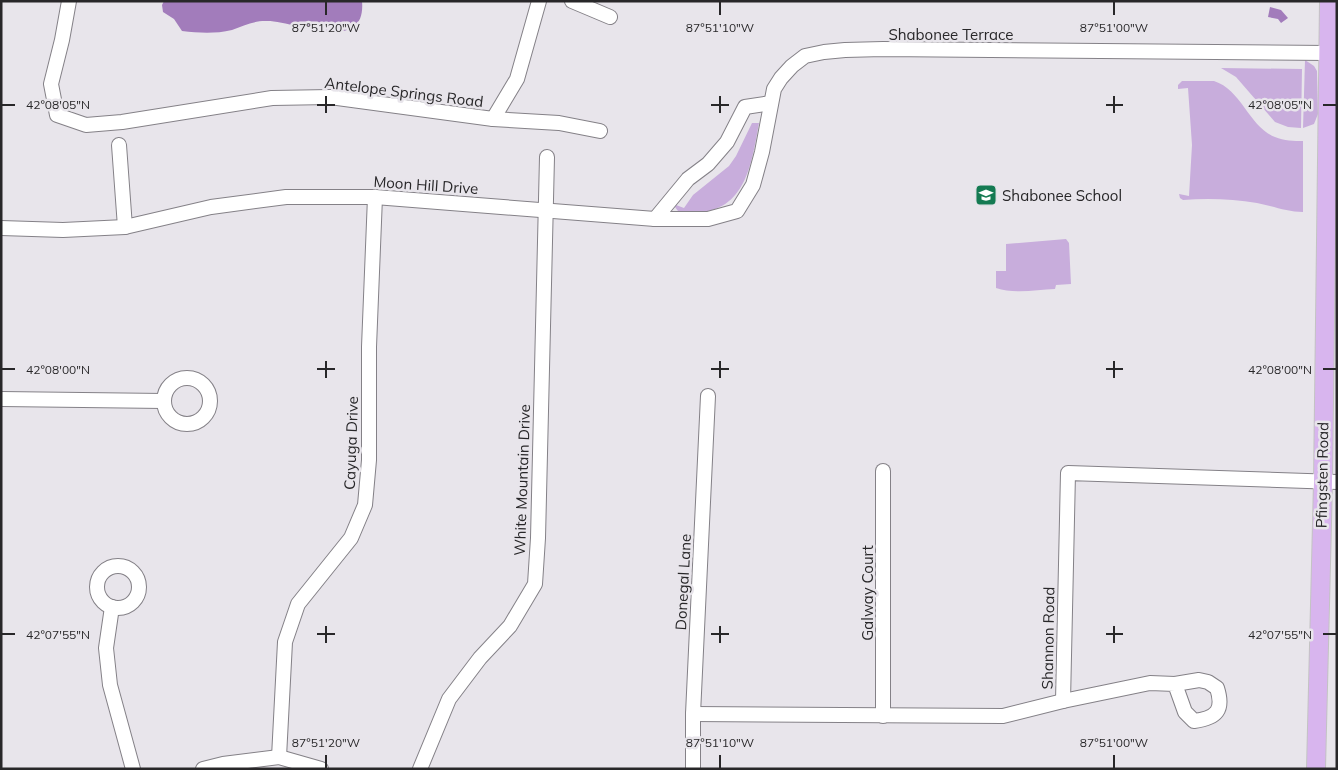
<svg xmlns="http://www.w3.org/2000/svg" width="1338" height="770" font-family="Mulish,sans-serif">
	<rect width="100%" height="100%" fill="#e8e5eb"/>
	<!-- green -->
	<g fill="#c8addc">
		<polygon points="1305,60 1314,66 1317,71 1318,114 1314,124 1303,128"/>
		<polygon points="1221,68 1302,69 1301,128 1288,127 1275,122 1236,77"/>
		<path d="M1214 81C1242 90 1249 127 1275 137 1284 141 1294 141 1303 141V212C1287 212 1273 206 1257 203 1233 199 1208 198 1183 200L1180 198 1179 194 1189 196 1192 145 1188 88 1178 89V85L1182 81Z"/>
		<path d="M752 123H759C752 160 747 208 701 212 693 212 686 213 678 211L675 207 676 205 684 208 693 195 729 166 736 156Z"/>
		<path d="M1066 239 1069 243 1071 284 1056 285 1055 289C1036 290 1014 294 996 288V271H1006V244Z"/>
	</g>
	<!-- water -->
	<g fill="#a27cbb">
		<path d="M164 1H362C367 57 292 19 265 21 253 21 243 26 232 30 215 34 199 33 182 31L174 19 163 12 162 5Z"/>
		<polygon points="1270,7 1281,10 1288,18 1281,23 1278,19 1268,17"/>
	</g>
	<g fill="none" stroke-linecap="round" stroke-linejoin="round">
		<!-- minor casing -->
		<g stroke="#848187" stroke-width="16">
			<g id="minor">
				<polyline points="69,1 62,40 51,84 57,115 86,125 122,122 272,98 330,97 493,119 559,123 600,131"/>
				<polyline points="572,1 610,17"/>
				<polyline points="493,119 517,79 539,1"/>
				<polyline points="119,145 125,227"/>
				<polyline points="655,219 688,179 708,164 727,142 745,107 771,103"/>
				<polyline points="1,228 63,230 125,227 211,207 286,197 375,197 655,219 708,219 737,211 753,185 762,152 774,89 781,78 792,66 805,56 824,52 845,50 883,49 1328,53"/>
				<circle cx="187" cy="401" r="23"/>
				<polyline points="1,399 164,401"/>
				<polyline points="883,471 883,716"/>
				<circle cx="118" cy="587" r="21"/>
				<polyline points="112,607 106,648 110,685 133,769"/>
				<polyline points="1063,701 1068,473 1337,482"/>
				<path d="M693 714 1003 716 1063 701 1150 683 1175 684 1199 680 1208 682 1217 688C1224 710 1217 718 1194 721L1185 712 1175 684"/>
				<polyline points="279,757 285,642 298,604 351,538 365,505 369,460 369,347 375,197"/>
				<polyline points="203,769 223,764 279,757 321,769"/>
				<polyline points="420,769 449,699 480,658 510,626 535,584 538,538 547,157"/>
				<polyline points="693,769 693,714 708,396"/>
			</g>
		</g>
		<!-- major casing -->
		<g stroke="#c3c3c3" stroke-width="20">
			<polyline id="major" points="1316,769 1323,482 1329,1"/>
		</g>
		<!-- minor -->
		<use href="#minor" stroke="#fff" stroke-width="14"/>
		<!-- major -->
		<use href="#major" stroke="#d8b5ee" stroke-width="18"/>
	</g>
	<!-- ticks -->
	<path fill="none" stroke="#282729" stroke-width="2" d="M326 2V15M720 2V15M1114 2V15M326 96V113M720 96V113M1114 96V113M2 105H15M317 105H335M711 105H729M1106 105H1123M1323 105H1336M326 361V378M720 361V378M1114 361V378M2 369H15M317 369H335M711 369H729M1106 369H1123M1323 369H1336M326 626V643M720 626V643M1114 626V643M2 634H15M317 634H335M711 634H729M1106 634H1123M1323 634H1336M326 755V768M720 755V768M1114 755V768"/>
	<!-- icons -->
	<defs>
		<g id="school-square" transform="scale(1.125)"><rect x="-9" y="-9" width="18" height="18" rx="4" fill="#147a52" stroke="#e8e5eb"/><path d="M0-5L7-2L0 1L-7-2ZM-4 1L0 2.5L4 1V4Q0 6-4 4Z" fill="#fff"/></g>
	</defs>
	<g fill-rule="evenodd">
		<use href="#school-square" x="986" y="195"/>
	</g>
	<g text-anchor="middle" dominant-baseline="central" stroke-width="5" stroke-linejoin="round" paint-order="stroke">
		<!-- street labels -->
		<g font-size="15" fill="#282729" stroke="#e8e5eb">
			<text x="951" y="34">Shabonee Terrace</text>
			<text transform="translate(404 92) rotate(7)">Antelope Springs Road</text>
			<text transform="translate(426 185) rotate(4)">Moon Hill Drive</text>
			<text transform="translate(351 443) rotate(-88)">Cayuga Drive</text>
			<text transform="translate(1322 475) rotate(-89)">Pfingsten Road</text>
			<text transform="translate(522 480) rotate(-88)">White Mountain Drive</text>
			<text transform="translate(683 582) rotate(-87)">Donegal Lane</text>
			<text transform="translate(867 593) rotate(-90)">Galway Court</text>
			<text transform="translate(1048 638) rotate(-89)">Shannon Road</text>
		</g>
		<!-- poi labels -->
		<g font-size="15" fill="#282729" stroke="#e8e5eb" text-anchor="start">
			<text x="1002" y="195">Shabonee School</text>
		</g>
	</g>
	<g font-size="12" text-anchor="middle" fill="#282729" stroke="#e8e5eb" stroke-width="5" stroke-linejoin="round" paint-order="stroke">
		<text x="326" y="32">87°51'20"W</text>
		<text x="720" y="32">87°51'10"W</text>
		<text x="1114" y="32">87°51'00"W</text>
		<text x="58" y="109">42°08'05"N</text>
		<text x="1280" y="109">42°08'05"N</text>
		<text x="58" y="374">42°08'00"N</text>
		<text x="1280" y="374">42°08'00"N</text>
		<text x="58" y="639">42°07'55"N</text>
		<text x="1280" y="639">42°07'55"N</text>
		<text x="326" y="747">87°51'20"W</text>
		<text x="720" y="747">87°51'10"W</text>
		<text x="1114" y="747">87°51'00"W</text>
	</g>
	<!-- border -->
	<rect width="1338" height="770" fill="none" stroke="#282729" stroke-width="5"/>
</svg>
